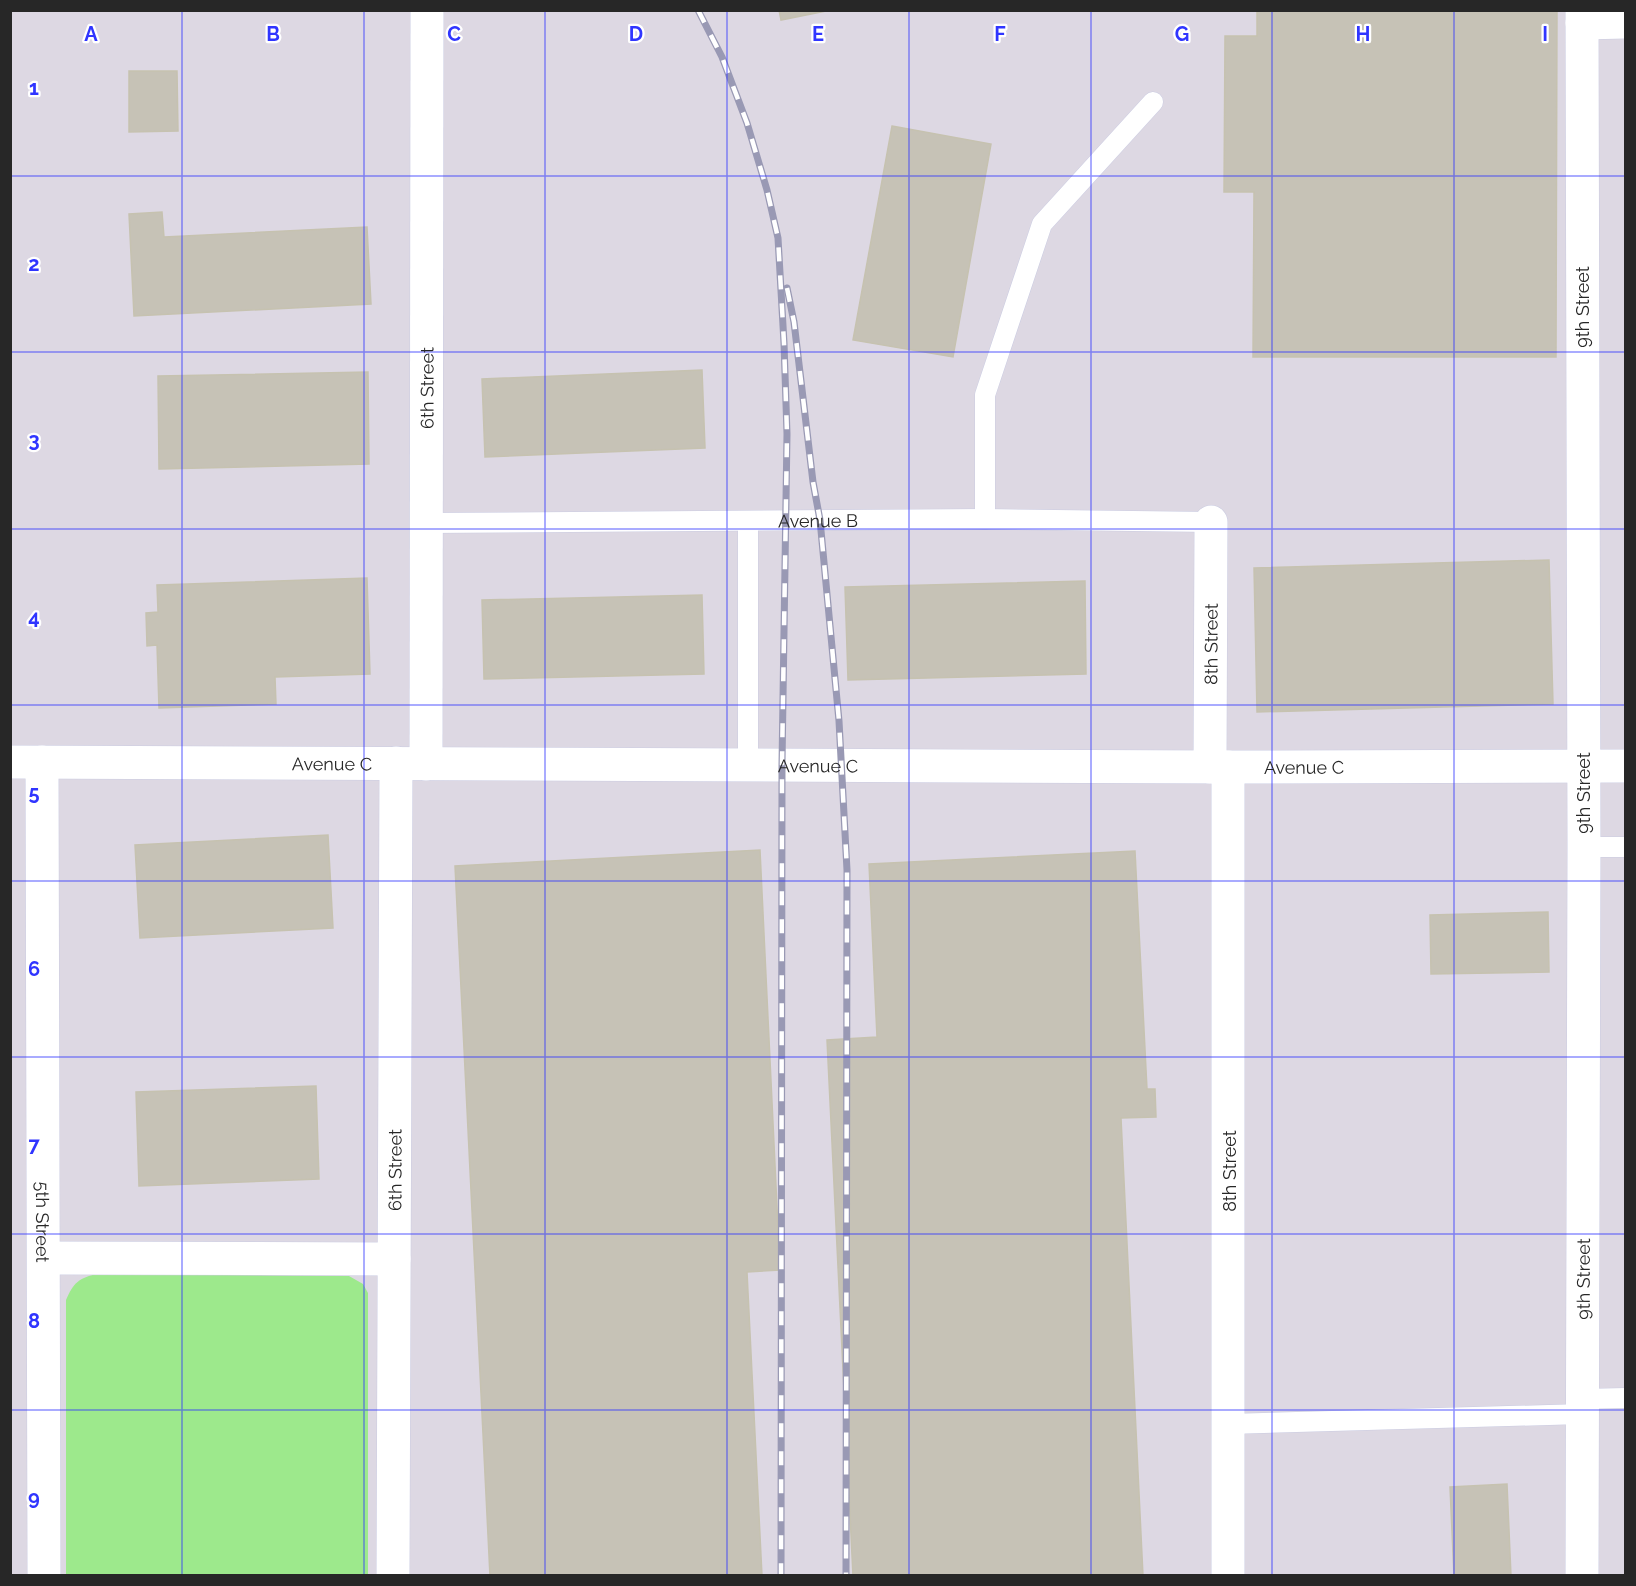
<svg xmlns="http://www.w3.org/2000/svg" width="1636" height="1586" font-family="Raleway,sans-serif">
	<rect width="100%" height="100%" fill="#ece6d6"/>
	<!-- industrial -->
	<rect fill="#ddd8e3" x="11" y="11" width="1614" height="1564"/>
	<!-- green -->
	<path fill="#9de98c" d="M98 1274 349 1276 363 1284 368 1293V1575L66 1576V1300C73 1283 80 1277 98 1274Z"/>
	<!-- building -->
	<g fill="#c6c2b6" stroke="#c6c2b0" stroke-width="1.5">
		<polygon points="779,10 831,10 781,20"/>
		<polygon points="1257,10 1557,10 1556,357 1253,357 1254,192 1224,192 1225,36 1257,36"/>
		<polygon points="129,71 177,71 178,131 129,132"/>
		<polygon points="892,126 991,144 953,357 853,340"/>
		<polygon points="162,212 164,237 367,227 371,304 134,316 129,214"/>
		<polygon points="702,370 705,448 485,457 482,379"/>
		<polygon points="368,372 369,464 159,469 158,376"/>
		<polygon points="1549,560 1553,704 1257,712 1254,568"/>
		<polygon points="367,578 370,674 275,677 276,704 159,708 157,645 147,646 146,613 158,612 157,585"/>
		<polygon points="1085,581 1086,674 848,680 845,587"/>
		<polygon points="702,595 704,674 484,679 482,600"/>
		<polygon points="328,835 333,928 140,938 135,845"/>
		<polygon points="760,850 780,1270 747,1272 762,1576 490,1576 455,866"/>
		<polygon points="1135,851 1147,1089 1155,1089 1156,1117 1121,1118 1143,1576 853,1576 827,1040 877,1037 869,864"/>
		<polygon points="1548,912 1549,972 1431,974 1430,915"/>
		<polygon points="316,1086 319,1179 139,1186 136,1092"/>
		<polygon points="1507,1484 1511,1576 1454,1576 1450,1487"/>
	</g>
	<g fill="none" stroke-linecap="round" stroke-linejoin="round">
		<!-- lane casing -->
		<g stroke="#cbcce2" stroke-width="21">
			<g id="lane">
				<polyline points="985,519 985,395 1042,224 1153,102"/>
				<path id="s1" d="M425 523 985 519 1211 522"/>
				<polyline points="748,764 748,521"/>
				<polyline points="1584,847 1626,847"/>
				<polyline points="1582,1399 1626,1398"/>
				<polyline points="1229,1424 1582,1414"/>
			</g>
		</g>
		<!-- street casing -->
		<g stroke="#cbcce2" stroke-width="34">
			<g id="street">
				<polyline points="1582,23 1626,22"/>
				<path id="s2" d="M10 762 1228 767 1626 766"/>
				<path id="s3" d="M42 762 44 1576"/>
				<path id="s4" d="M426 764 427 10"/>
				<path id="s5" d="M1210 767 1211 522"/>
				<polyline points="44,1258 394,1259"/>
				<path id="s6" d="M393 1576 396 763"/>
				<polyline points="1228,1576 1228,767"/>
				<path id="s7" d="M1582 1576 1584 847 1582 10"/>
			</g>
		</g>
		<!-- lane -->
		<use href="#lane" stroke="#fff" stroke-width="20"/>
		<!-- street -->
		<use href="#street" stroke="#fff" stroke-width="33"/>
		<!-- rail casing -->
		<g stroke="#9999b4" stroke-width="7">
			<g id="rail">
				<polyline points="698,10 722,57 747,123 767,190 778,238 784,343 787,434 782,764 781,1576"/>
				<polyline points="787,288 794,322 813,482 820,520 839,721 847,870 846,1576"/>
			</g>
		</g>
		<!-- rail -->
		<use href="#rail" stroke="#fff" stroke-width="4.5" stroke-dasharray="14" stroke-linecap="butt"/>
	</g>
	<!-- grid -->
	<path fill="none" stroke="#3035ff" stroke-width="1.5" stroke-opacity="0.55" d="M182 10V1576M364 10V1576M545 10V1576M727 10V1576M909 10V1576M1091 10V1576M1272 10V1576M1454 10V1576M10 176H1626M10 352H1626M10 529H1626M10 705H1626M10 881H1626M10 1057H1626M10 1234H1626M10 1410H1626"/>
	<g text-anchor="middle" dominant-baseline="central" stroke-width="4.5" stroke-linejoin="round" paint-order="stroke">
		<!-- street labels -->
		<g font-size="18" fill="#272727" stroke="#fff">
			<text transform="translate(1582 307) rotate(-90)">9th Street</text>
			<text stroke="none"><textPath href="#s4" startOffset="376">6th Street</textPath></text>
			<text stroke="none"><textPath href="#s1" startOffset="393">Avenue B</textPath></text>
			<text stroke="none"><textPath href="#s5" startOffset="123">8th Street</textPath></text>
			<text stroke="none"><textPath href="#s2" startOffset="322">Avenue C</textPath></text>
			<text stroke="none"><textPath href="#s2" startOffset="808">Avenue C</textPath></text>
			<text stroke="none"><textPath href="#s2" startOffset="1294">Avenue C</textPath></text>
			<text transform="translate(1583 793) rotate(-90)">9th Street</text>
			<text stroke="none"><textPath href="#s6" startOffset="406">6th Street</textPath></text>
			<text transform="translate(1229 1171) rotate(-90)">8th Street</text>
			<text stroke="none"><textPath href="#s3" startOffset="460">5th Street</textPath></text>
			<text stroke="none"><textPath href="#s7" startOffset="297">9th Street</textPath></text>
		</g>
	</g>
	<g font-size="20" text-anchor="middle" font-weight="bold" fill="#3035ff" stroke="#fff" stroke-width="4.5" stroke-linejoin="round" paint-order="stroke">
		<text x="91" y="41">A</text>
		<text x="273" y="41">B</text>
		<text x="454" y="41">C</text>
		<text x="636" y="41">D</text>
		<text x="818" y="41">E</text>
		<text x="1000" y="41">F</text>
		<text x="1182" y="41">G</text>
		<text x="1363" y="41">H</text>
		<text x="1545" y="41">I</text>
		<text x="34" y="95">1</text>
		<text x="34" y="271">2</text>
		<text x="34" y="447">3</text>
		<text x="34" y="624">4</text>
		<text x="34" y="800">5</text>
		<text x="34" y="976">6</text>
		<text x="34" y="1152">7</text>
		<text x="34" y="1328">8</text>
		<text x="34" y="1505">9</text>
	</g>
	<!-- border -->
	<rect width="1636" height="1586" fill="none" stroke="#272727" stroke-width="24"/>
</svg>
